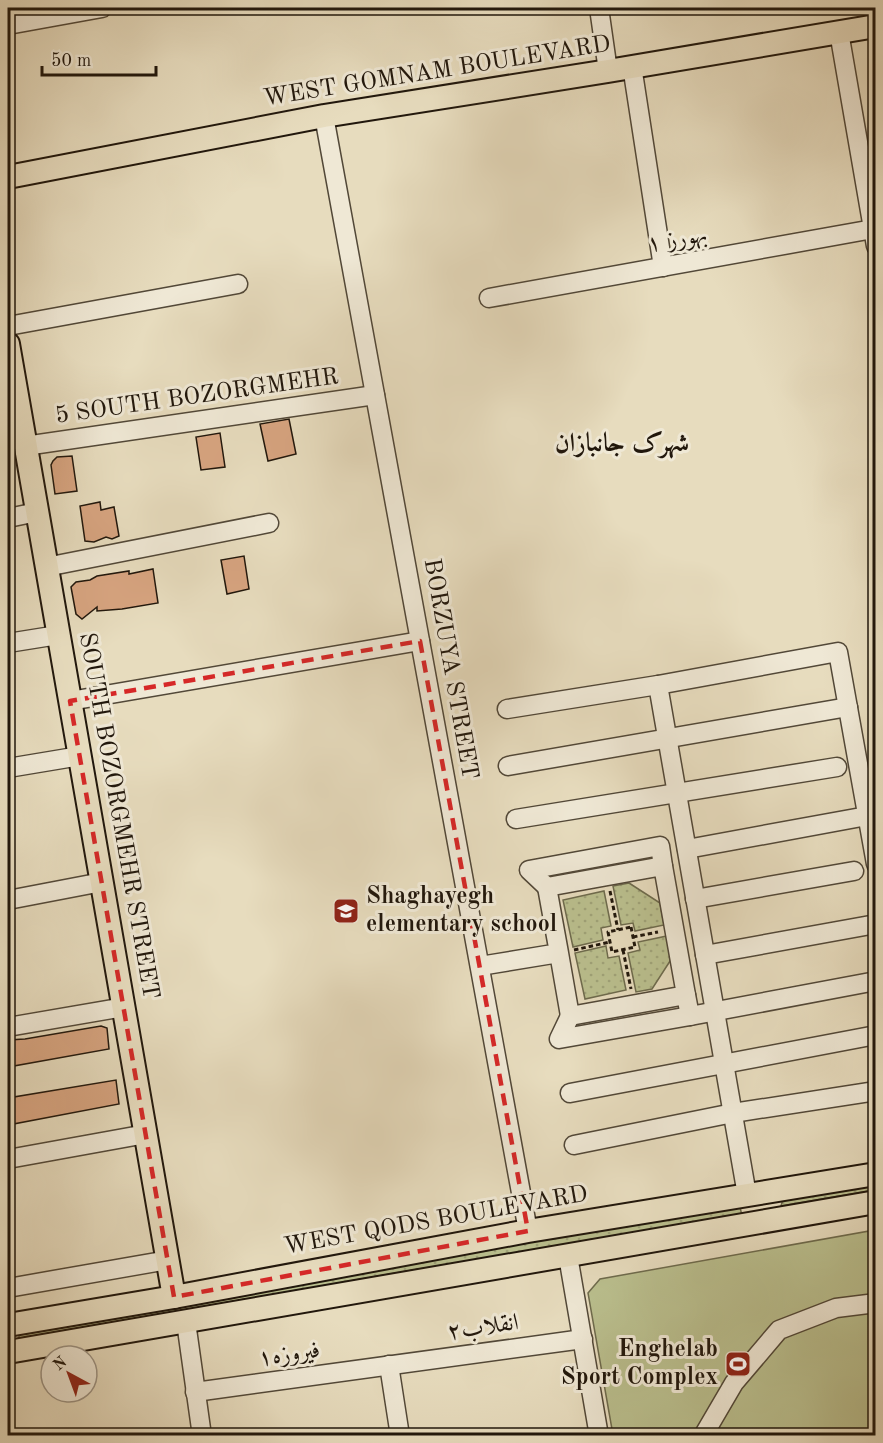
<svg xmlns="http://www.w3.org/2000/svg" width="883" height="1443" font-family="'Old Standard TT',Amiri,serif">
	<defs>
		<pattern id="grass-dots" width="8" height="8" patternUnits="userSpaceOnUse" patternTransform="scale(1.5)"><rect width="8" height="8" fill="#babf8e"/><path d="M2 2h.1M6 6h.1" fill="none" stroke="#a0a379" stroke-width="1.8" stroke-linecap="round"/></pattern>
	</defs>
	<rect width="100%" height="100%" fill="#e7dcbe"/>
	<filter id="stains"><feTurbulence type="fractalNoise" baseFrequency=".00333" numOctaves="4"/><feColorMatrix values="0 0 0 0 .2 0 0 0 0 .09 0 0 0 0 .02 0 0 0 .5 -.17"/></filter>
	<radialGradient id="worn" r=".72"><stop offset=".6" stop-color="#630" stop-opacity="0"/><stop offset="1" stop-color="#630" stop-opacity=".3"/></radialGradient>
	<!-- grass -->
	<g fill="url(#grass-dots)" stroke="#6e6b4d" stroke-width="1.5">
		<polygon points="629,883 660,903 664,925 635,931 633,923 621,925 613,886"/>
		<polygon points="604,891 611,926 601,928 603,940 573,947 563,900"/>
		<polygon points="667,936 672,958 652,989 636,992 628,953 640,950 638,942"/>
		<polygon points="606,946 608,958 619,956 626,990 585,999 575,953"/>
		<polygon points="875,1183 875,1190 781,1206 783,1199"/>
		<polygon points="740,1207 742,1216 407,1271 20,1339 17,1331 364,1269"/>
	</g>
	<!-- pitch -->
	<polygon fill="#babf8e" stroke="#6e6b4d" stroke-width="1.5" points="875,1230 875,1435 613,1435 588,1293 600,1279"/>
	<!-- building -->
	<g fill="#d7a480" stroke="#21170c" stroke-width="1.5">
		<polygon points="289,419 296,454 268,461 260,424"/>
		<polygon points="220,433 225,467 201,470 196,437"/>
		<polygon points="72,456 77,491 55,494 51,465 53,461 57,457"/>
		<polygon points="100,502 101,510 114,507 119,536 112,539 106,537 94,542 85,541 80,506"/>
		<polygon points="244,556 249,589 227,594 221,560"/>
		<polygon points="153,569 158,603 122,609 97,611 97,607 82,619 76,614 71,587 76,582 90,580 97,576 129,571 129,574"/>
		<polygon points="101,1026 107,1028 109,1049 8,1067 8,1040 25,1039"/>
		<polygon points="116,1080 119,1104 8,1125 8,1098"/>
	</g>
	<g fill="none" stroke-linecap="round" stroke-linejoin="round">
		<!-- minor casing -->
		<g stroke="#524838" stroke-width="21">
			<g id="minor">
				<polyline points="599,8 608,71"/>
				<polyline points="8,25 102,8"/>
				<polyline points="839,32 876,246"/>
				<polyline points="632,66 663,267"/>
				<polyline points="324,116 528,1231"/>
				<polyline points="489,298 873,229"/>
				<polyline points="8,326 238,284"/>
				<polyline points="25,446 375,395"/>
				<polyline points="8,518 37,512"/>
				<polyline points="46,567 269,523"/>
				<polyline points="8,643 58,635"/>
				<polyline points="70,701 420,641"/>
				<polyline points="507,709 658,685"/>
				<polyline points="508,766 848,707"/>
				<polyline points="8,768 80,756"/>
				<polyline points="516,819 837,767"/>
				<polyline points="687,849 867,816"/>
				<polyline points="547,887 529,870 660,846 663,866"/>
				<polyline points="695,899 854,871"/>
				<polyline points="8,900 102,882"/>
				<polyline points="705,955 876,924"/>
				<polyline points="480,966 559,953 570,1016 686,995 663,866 547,887 559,953"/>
				<polyline points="686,995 690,1016 876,981"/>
				<polyline points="570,1016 559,1039 690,1016"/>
				<polyline points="8,1027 124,1007"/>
				<polyline points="570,1093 876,1035"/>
				<polyline points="574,1145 733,1113 876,1091"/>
				<polyline points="8,1159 146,1134"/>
				<polyline points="747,1195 658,685 838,652 876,864"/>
				<polyline points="568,1256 599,1436"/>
				<polyline points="8,1288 168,1260"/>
				<polyline points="186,1322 202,1436"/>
				<polyline points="389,1365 400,1436"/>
				<polyline points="195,1392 583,1339"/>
				<polyline points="703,1436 734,1383 779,1330 836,1308 876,1303"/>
			</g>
		</g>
		<!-- major casing -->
		<g stroke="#21170c" stroke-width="26">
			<g id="major">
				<polyline points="8,177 324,116 608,71 876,26"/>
				<polyline points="8,344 174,1297"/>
				<polyline points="8,1325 174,1297 528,1231 876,1174"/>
				<polyline points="8,1352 876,1202"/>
			</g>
		</g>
		<!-- path -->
		<g stroke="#21170c" stroke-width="3" stroke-dasharray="4.5 3" stroke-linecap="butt">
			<polyline points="610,891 618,930"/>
			<polygon points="631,927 635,947 612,952 608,932"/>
			<polyline points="633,937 658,932"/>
			<polyline points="574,950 610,942"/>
			<polyline points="623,950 631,989"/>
		</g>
		<!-- minor -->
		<use href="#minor" stroke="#efe8d5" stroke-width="18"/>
		<!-- major -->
		<use href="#major" stroke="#e7dcbe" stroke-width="22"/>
	</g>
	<!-- marked area -->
	<path fill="none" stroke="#d62828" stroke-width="4.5" stroke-dasharray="12 8" stroke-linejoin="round" d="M420 641 528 1231 174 1297 70 701Z"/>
	<!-- icons -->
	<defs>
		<g id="school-square" transform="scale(1.35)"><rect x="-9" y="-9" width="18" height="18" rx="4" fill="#8f2418" stroke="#efe8d5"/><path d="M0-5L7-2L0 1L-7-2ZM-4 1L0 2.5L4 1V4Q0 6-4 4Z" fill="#fff"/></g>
		<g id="stadium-square" transform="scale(1.35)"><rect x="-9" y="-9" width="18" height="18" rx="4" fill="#8f2418" stroke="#efe8d5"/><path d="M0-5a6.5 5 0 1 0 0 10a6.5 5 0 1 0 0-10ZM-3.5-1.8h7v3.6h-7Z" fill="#fff"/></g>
	</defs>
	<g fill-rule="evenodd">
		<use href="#school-square" x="346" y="911"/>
		<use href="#stadium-square" x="738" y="1364"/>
	</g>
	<g text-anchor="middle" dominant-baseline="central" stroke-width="6" stroke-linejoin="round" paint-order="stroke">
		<!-- street labels -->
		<g font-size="24" fill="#21170c" stroke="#efe8d5">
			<text transform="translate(437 72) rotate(-9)">WEST GOMNAM BOULEVARD</text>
			<text transform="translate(677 240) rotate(-10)">بهورز ۱</text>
			<text transform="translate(197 397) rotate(-8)">5 SOUTH BOZORGMEHR</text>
			<text transform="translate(450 669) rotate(80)">BORZUYA STREET</text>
			<text transform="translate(118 816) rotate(80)">SOUTH BOZORGMEHR STREET</text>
			<text transform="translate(436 1221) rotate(-10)">WEST QODS BOULEVARD</text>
			<text transform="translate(483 1328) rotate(-8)">انقلاب۲</text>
			<text transform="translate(289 1355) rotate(-8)">فیروزه۱</text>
		</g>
		<!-- poi labels -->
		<g font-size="24" font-weight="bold" fill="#21170c" stroke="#efe8d5" text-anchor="start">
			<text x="366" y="897">Shaghayegh<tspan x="366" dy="28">elementary school</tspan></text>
			<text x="718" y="1350" text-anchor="end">Enghelab<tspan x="718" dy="28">Sport Complex</tspan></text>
		</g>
		<!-- neighbourhood labels -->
		<g font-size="26" font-weight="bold" fill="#21170c" stroke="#efe8d5">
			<text x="622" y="444">شهرک جانبازان</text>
		</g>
	</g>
	<!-- margin -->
	<rect width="883" height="1443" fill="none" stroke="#e7dcbe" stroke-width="30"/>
	<rect x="9" y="9" width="865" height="1425" fill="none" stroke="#21170c" stroke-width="3"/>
	<rect x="15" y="15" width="853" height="1413" fill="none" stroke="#21170c" stroke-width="1.5"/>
	<!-- north arrow -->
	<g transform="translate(69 1374) rotate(319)"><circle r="28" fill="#efe8d5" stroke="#9d9485" stroke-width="1.5"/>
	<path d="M0-4.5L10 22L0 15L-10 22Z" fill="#8f2418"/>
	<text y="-9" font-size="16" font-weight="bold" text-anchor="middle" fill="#21170c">N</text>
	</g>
	<!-- scale -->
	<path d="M42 66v9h114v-9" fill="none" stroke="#21170c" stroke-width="3"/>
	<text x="51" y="66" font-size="18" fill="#21170c" stroke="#efe8d5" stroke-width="4.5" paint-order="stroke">50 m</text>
	<rect width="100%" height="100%" filter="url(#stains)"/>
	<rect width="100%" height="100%" fill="url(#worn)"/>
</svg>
